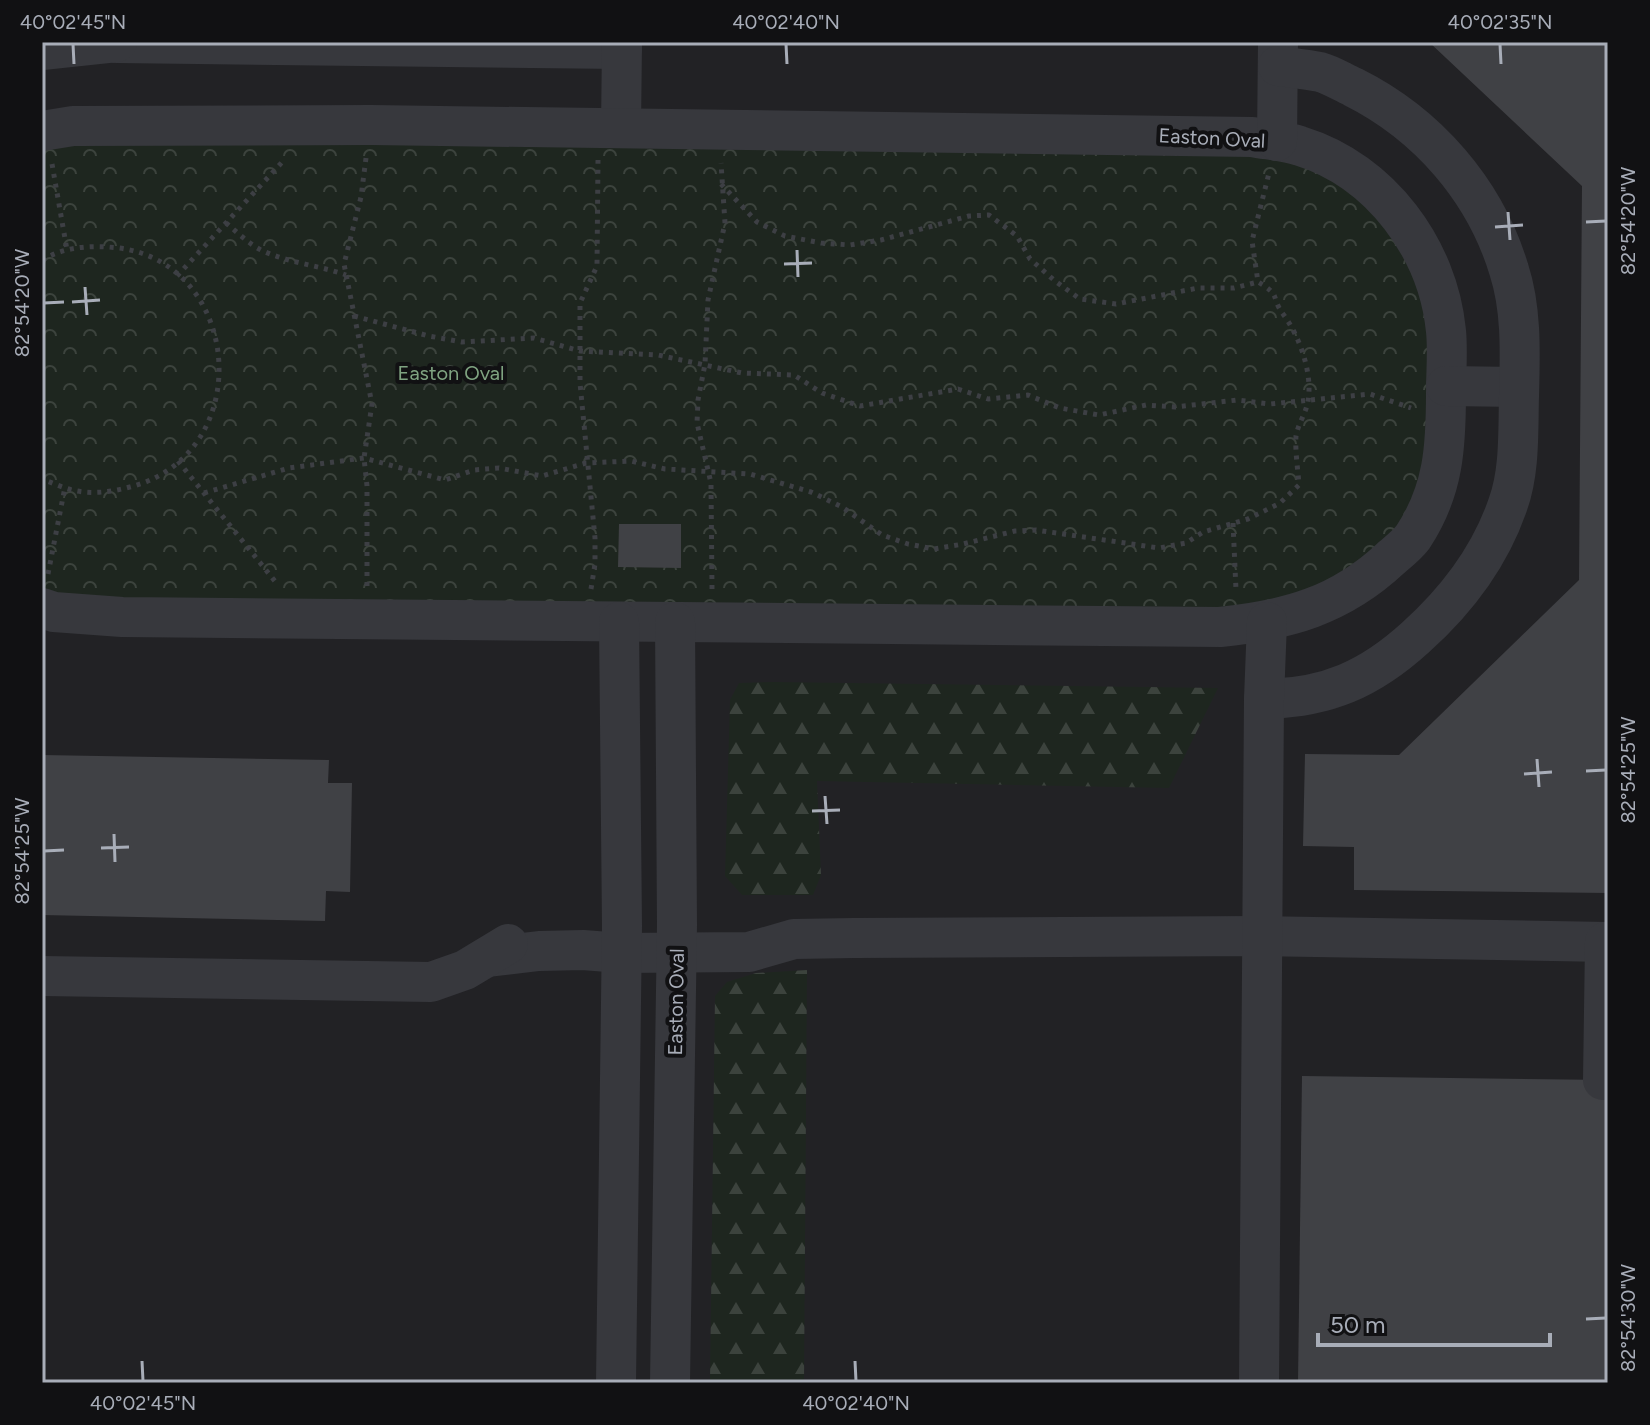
<svg xmlns="http://www.w3.org/2000/svg" width="1650" height="1425" font-family="Figtree,sans-serif">
	<defs>
		<pattern id="forest-firs" width="22" height="20" patternUnits="userSpaceOnUse" patternTransform="scale(2)"><rect width="22" height="20" fill="#1e261f"/><path d="M5 1l3.5 6h-7zM16 11l3.5 6h-7z" fill="#3c433d"/></pattern>
		<pattern id="park-crowns" width="20" height="18" patternUnits="userSpaceOnUse" patternTransform="scale(2)"><rect width="20" height="18" fill="#1e261f"/><path d="M2 6a3 3 0 1 1 6 0M12 15a3 3 0 1 1 6 0" fill="none" stroke="#3c433d"/></pattern>
	</defs>
	<rect width="100%" height="100%" fill="#161618"/>
	<!-- built -->
	<rect fill="#222225" x="42" y="42" width="1566" height="1341"/>
	<!-- forest -->
	<g fill="url(#forest-firs)">
		<polygon points="773,682 1218,688 1169,788 817,781 821,875 813,895 742,895 725,876 730,700 739,683"/>
		<polygon points="807,970 804,1383 710,1383 715,996 727,982 756,973"/>
	</g>
	<!-- park -->
	<polygon fill="url(#park-crowns)" points="42,131 1252,137 1385,197 1446,331 1412,539 1267,622 42,608"/>
	<!-- building -->
	<g fill="#404145">
		<polygon points="1429,42 1608,42 1608,893 1354,890 1354,847 1303,846 1305,754 1399,755 1579,580 1582,186"/>
		<polygon points="619,524 681,524 681,568 618,567"/>
		<polygon points="42,755 329,760 328,783 352,783 350,892 326,891 325,921 42,915"/>
		<polygon points="1302,1076 1608,1080 1608,1383 1298,1383"/>
	</g>
	<g fill="none" stroke-linecap="round" stroke-linejoin="round">
		<!-- path -->
		<g stroke="#3d3f44" stroke-width="5" stroke-dasharray="4 6" stroke-linecap="butt">
			<polyline points="366,158 361,197 344,264 372,404 364,458 367,486 367,586"/>
			<polyline points="52,164 67,250"/>
			<polyline points="721,184 757,222 785,236 821,243 850,245 881,240 969,216 989,215 1017,236 1030,259 1055,281 1080,299 1116,304 1198,288 1234,288 1258,282"/>
			<path d="M226 223C237 232 249 244 261 250 288 263 318 265 346 275"/>
			<path d="M42 260C66 246 92 245 119 248 239 264 256 441 143 483 122 490 99 495 77 491 65 489 53 483 42 479"/>
			<polyline points="177,276 285,159"/>
			<polyline points="354,316 429,336 462,342 534,338 580,351 658,355 742,373 794,375 822,393 860,406 958,389 988,399 1028,395 1060,408 1099,415 1146,405 1175,407 1237,400 1270,404 1370,394 1411,408"/>
			<polyline points="178,461 278,585"/>
			<path d="M204 493 289 468 364 458 445 480 474 470 499 468 542 476 586 463 631 461 665 469 750 474 811 492 842 507 882 535 908 544 934 549 963 544 1015 531 1036 530 1159 548 1186 543 1203 532 1248 519 1280 503 1299 485C1298 470 1295 452 1296 436 1298 424 1306 413 1308 401 1313 373 1299 335 1283 314 1270 296 1282 296 1258 282L1252 241 1269 173"/>
			<polyline points="1233,523 1236,590"/>
			<polyline points="48,574 65,487"/>
			<polyline points="591,589 595,564 595,538 580,383 580,303 597,266 598,160"/>
			<polyline points="712,589 711,483 697,423 698,400 705,364 708,300 725,223 721,163"/>
		</g>
		<!-- minor -->
		<g stroke="#37383d" stroke-width="40">
			<polyline points="117,43 622,49"/>
			<polyline points="42,50 117,42"/>
			<polyline points="621,128 622,42"/>
			<path d="M42 131 73 126 371 125 1252 137C1268 140 1285 141 1300 146 1381 171 1438 249 1446 331 1448 351 1446 372 1446 392 1446 446 1444 490 1413 537 1407 545 1398 552 1391 558 1340 606 1287 620 1220 627L122 617 54 612 42 608"/>
			<polyline points="1277,141 1278,42"/>
			<polyline points="1446,386 1519,387"/>
			<path d="M1264 699C1327 698 1370 679 1416 637 1457 600 1490 557 1508 504 1520 471 1518 431 1519 396 1520 355 1522 310 1509 270 1485 190 1427 124 1353 87 1342 82 1331 75 1320 72 1306 69 1292 68 1278 66"/>
			<polyline points="488,957 539,951 583,950 621,953 749,952 794,939 854,938 1261,936 1608,942"/>
			<polyline points="42,976 431,982 465,970 508,944"/>
			<polyline points="1603,1080 1605,942"/>
			<polyline points="616,1383 622,926 619,622"/>
			<polyline points="670,1383 677,925 675,622"/>
			<polyline points="1259,1383 1264,699 1267,622"/>
		</g>
	</g>
	<!-- ticks -->
	<path fill="none" stroke="#a8adb8" stroke-width="3" d="M73 44 74 64M786 44 787 64M1500 44 1501 64M1508 212 1510 240M1586 222 1606 221M1495 227 1523 225M797 250 798 277M784 264 812 263M85 287 87 315M72 302 100 300M44 303 64 302M1537 759 1539 787M1586 771 1606 770M1524 774 1552 772M825 796 827 824M812 811 840 810M114 834 115 862M101 848 129 847M44 851 64 850M1586 1319 1606 1318M142 1361 143 1381M855 1361 856 1381"/>
	<g text-anchor="middle" dominant-baseline="central" stroke-width="8" stroke-linejoin="round" paint-order="stroke">
		<!-- street labels -->
		<g font-size="20" fill="#a8adb8" stroke="#111113">
			<text transform="translate(1212 138) rotate(3)">Easton Oval</text>
			<text transform="translate(676 1002) rotate(-89)">Easton Oval</text>
		</g>
		<!-- park labels -->
		<g font-size="20" fill="#7fa381" stroke="#111113">
			<text x="451" y="373">Easton Oval</text>
		</g>
	</g>
	<!-- border -->
	<rect width="1650" height="1425" fill="none" stroke="#111113" stroke-width="88"/>
	<!-- scale -->
	<path d="M1318 1333v12h232v-12" fill="none" stroke="#a8adb8" stroke-width="4"/>
	<text x="1330" y="1333" font-size="24" fill="#a8adb8" stroke="#111113" stroke-width="6" paint-order="stroke">50 m</text>
	<rect x="44" y="44" width="1562" height="1337" fill="none" stroke="#a8adb8" stroke-width="3"/>
	<g font-size="20" text-anchor="middle" fill="#a8adb8">
		<text x="73" y="29">40°02'45"N</text>
		<text x="786" y="29">40°02'40"N</text>
		<text x="1500" y="29">40°02'35"N</text>
		<text transform="translate(1628 221) rotate(-90)" y="7">82°54'20"W</text>
		<text transform="translate(22 303) rotate(-90)" y="7">82°54'20"W</text>
		<text transform="translate(1628 770) rotate(-90)" y="7">82°54'25"W</text>
		<text transform="translate(22 851) rotate(-90)" y="7">82°54'25"W</text>
		<text transform="translate(1628 1318) rotate(-90)" y="7">82°54'30"W</text>
		<text x="143" y="1410">40°02'45"N</text>
		<text x="856" y="1410">40°02'40"N</text>
	</g>
</svg>
